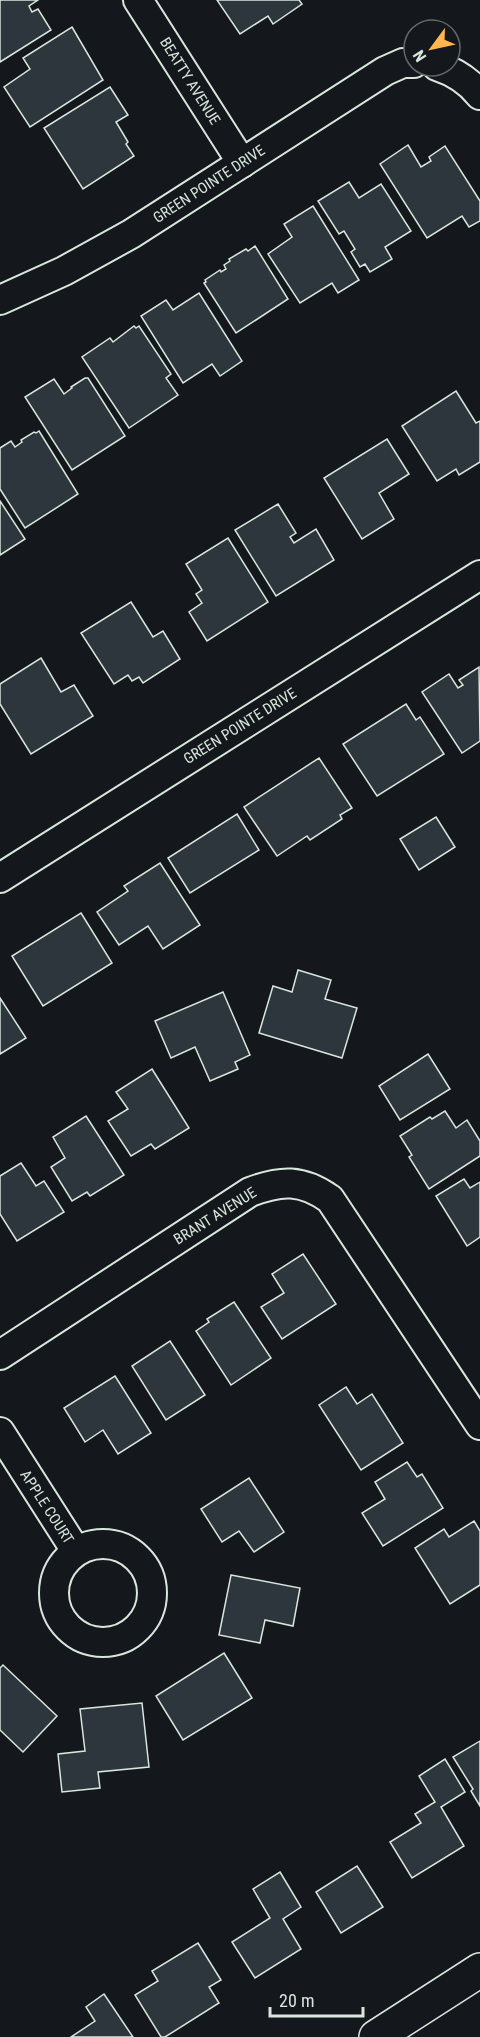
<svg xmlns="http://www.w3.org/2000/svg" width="480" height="2037" font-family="'Roboto Condensed',sans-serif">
	<rect width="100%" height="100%" fill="#14181c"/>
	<!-- building -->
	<g fill="#2c363c" stroke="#d8e6dc" stroke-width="1.5">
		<polygon points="0,0 38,0 29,6 32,12 38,9 51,30 0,62"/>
		<polygon points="217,0 299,0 302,4 273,24 268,16 240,34"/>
		<polygon points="72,27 103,80 30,127 4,87 30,69 23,58"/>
		<polygon points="110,87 128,115 116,122 128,142 126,144 134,156 83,189 44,128"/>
		<polygon points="408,145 421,167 431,161 429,157 445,146 480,201 480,221 469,227 462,216 427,238 380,164"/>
		<polygon points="349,182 359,198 381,184 411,231 385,247 392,259 370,272 365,264 360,267 351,252 355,249 344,231 339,234 318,201"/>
		<polygon points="313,206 359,280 338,293 332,283 300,303 268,254 292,237 284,224"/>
		<polygon points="255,246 288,299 236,333 204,283 206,282 205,280 220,270 221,272 226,269 224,265 230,261 229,259 246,249 248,251"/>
		<polygon points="199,293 242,361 220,376 212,364 183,383 141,316 166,300 173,310"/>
		<polygon points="134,326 136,328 139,326 171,374 166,378 178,395 129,428 82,357 110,338 113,342"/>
		<polygon points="85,378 88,378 125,436 72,470 25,397 54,379 64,394 72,388 71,387"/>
		<polygon points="456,391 476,423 480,421 480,462 459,475 456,469 437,481 402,426"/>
		<polygon points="39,431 78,494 25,528 0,489 0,448 11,441 15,447 22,442 21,440 34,432 36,433"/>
		<polygon points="387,439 409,474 379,493 394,519 362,539 324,478"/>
		<polygon points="0,501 25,539 0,555"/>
		<polygon points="278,504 296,533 290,537 294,543 316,529 334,560 276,596 235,530"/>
		<polygon points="228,538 268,602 207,641 189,612 202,603 196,594 202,590 186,564"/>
		<polygon points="131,602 153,637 163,631 180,659 143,683 139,677 132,681 128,675 114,684 81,633"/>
		<polygon points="41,658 61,692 74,685 93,716 31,754 0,704 0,684"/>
		<polygon points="479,667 480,741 462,753 422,692 449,674 458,688 463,685 459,680"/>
		<polygon points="406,704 416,720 420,717 444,754 377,796 343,744"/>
		<polygon points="319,758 352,808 340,815 342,819 310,840 307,836 277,856 244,807"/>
		<polygon points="237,814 259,850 190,893 168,858"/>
		<polygon points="436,817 455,847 419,870 400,839"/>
		<polygon points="160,863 200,925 163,949 148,926 119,945 97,912 128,891 124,886"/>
		<polygon points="81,913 112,963 43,1006 12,956"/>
		<polygon points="298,970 331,980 325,999 357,1008 342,1058 259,1033 273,986 292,992"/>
		<polygon points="223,992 250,1055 235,1062 238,1069 210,1081 195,1047 171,1058 155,1021"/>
		<polygon points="0,998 26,1038 0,1054"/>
		<polygon points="428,1054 450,1089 400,1120 379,1086"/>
		<polygon points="152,1069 189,1128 155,1149 151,1144 131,1156 108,1121 128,1109 116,1092"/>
		<polygon points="445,1111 456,1128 467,1120 480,1141 480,1156 429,1189 409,1157 412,1155 400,1136 430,1117 432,1119"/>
		<polygon points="86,1116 124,1175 90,1196 87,1192 72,1201 51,1167 65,1158 53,1137"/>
		<polygon points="21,1163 36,1186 44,1181 64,1212 17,1241 0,1214 0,1176"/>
		<polygon points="464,1179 470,1188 480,1182 480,1237 467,1246 436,1196"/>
		<polygon points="303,1254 336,1304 282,1339 261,1307 284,1293 272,1274"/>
		<polygon points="234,1302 271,1358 231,1385 196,1331 209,1322 207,1319"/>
		<polygon points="170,1341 205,1395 166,1420 132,1366"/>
		<polygon points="115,1376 151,1433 118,1454 103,1430 85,1442 64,1408"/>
		<polygon points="346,1387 357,1404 372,1394 403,1443 361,1470 319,1405"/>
		<polygon points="407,1462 417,1477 422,1474 443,1508 383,1546 362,1513 385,1499 375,1482"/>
		<polygon points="249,1478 284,1532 254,1552 239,1531 222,1542 201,1509"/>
		<polygon points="474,1521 480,1531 480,1585 450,1604 415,1548 444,1529 449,1537"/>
		<polygon points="231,1575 300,1588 293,1626 265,1620 260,1643 219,1635"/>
		<polygon points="224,1653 252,1698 183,1740 156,1696"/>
		<polygon points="3,1665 57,1716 23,1752 0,1730 0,1668"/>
		<polygon points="142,1703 149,1767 98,1772 100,1788 62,1792 58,1754 85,1751 80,1709"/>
		<polygon points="480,1741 480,1806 471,1791 473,1789 453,1757"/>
		<polygon points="445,1759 465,1792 441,1807 464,1846 412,1878 390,1842 421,1823 415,1814 435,1802 419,1776"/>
		<polygon points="357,1866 383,1907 341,1933 316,1892"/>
		<polygon points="280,1872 301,1907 283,1919 301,1949 255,1978 232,1942 270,1918 253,1889"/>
		<polygon points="198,1943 221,1980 209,1987 219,2003 165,2037 161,2037 135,1995 158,1981 152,1971"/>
		<polygon points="104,1994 133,2037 71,2037 95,2021 86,2007"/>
	</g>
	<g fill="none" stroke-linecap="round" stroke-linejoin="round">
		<!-- minor casing -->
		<g stroke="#d8e6dc" stroke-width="32">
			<g id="minor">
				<polyline points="138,0 242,163"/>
				<path d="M437 66C455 72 469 81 480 95"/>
				<polyline points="0,300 64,271 131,234 385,71 403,63 414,63"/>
				<polyline points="0,878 480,575"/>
				<path d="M0 1355 250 1192C281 1180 302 1179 330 1199L480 1425"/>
				<polyline points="0,1432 76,1551"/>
				<circle cx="103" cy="1593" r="49"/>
			</g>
		</g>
		<!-- tertiary casing -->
		<g stroke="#d8e6dc" stroke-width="36">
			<polyline id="tertiary" points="376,2037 480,1970"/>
		</g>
		<!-- minor -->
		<use href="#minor" stroke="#14181c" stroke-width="28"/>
		<!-- tertiary -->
		<use href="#tertiary" stroke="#14181c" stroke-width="33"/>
	</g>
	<g text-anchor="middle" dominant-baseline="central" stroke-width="4.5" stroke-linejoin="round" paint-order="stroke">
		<!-- street labels -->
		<g font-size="15" fill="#d8e6dc" stroke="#14181c">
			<text transform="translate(190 81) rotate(58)">BEATTY AVENUE</text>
			<text transform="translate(209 184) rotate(-33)">GREEN POINTE DRIVE</text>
			<text transform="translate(240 726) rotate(-32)">GREEN POINTE DRIVE</text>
			<text transform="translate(215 1216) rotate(-32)">BRANT AVENUE</text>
			<text transform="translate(47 1507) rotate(57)">APPLE COURT</text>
		</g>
	</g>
	<!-- north arrow -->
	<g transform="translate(432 48) rotate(237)"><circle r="28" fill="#14181c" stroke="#626a69" stroke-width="1.5"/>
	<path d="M0-4.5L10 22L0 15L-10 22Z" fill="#ffb74d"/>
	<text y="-9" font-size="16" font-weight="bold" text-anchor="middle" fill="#d8e6dc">N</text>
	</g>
	<!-- scale -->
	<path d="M270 2007v9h93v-9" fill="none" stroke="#d8e6dc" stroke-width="3"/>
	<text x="279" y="2007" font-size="18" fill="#d8e6dc" stroke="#14181c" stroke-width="4.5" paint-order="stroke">20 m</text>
</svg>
